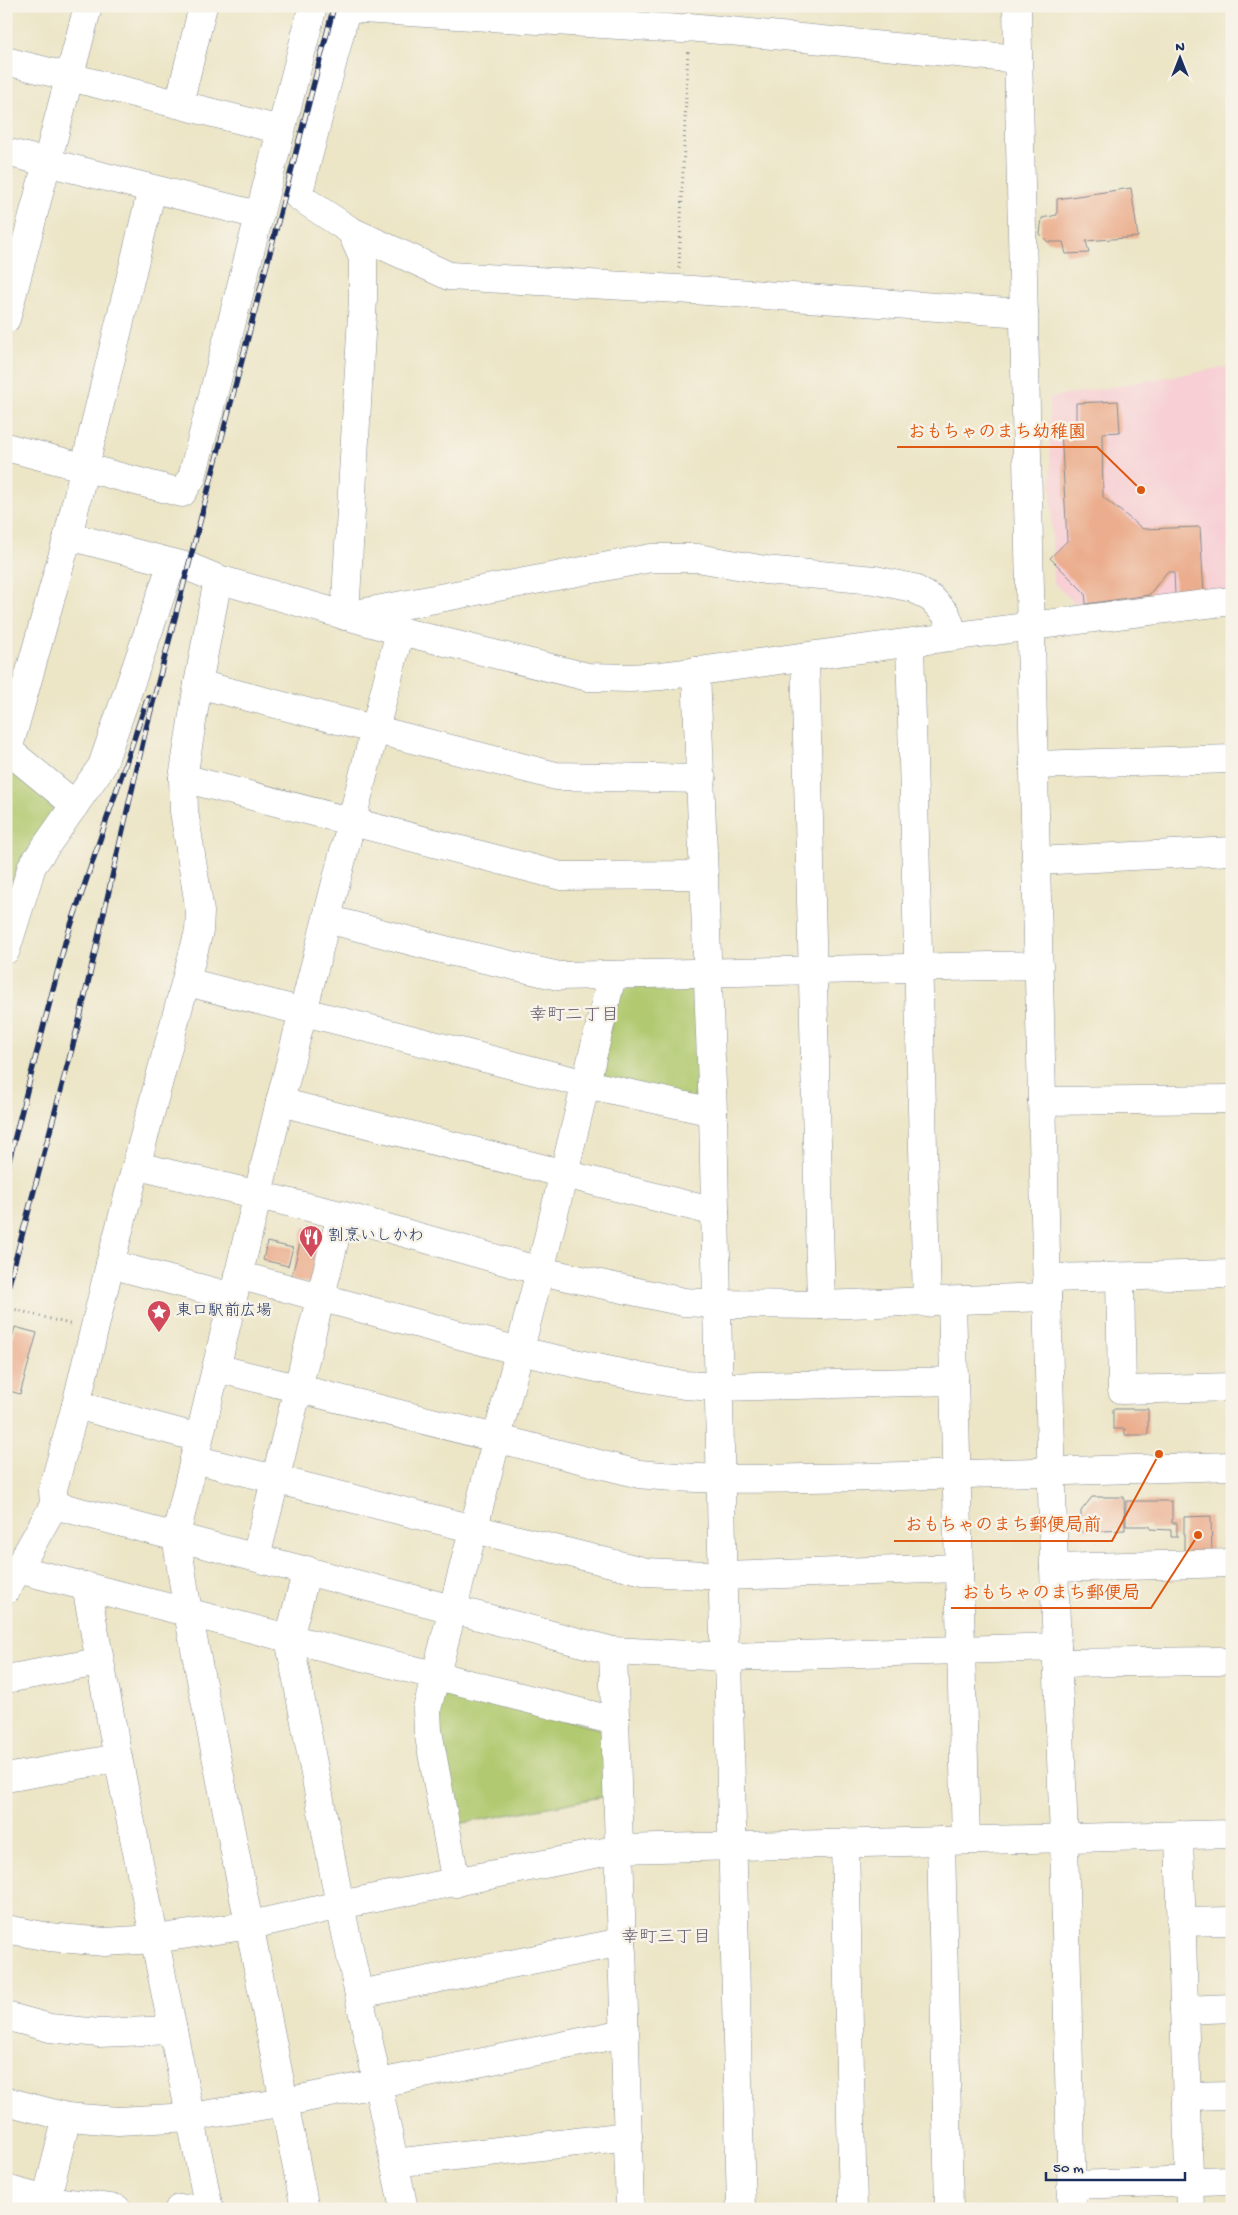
<svg xmlns="http://www.w3.org/2000/svg" width="1238" height="2215" font-family="'Gochi Hand','Klee One',sans-serif">
	<rect width="100%" height="100%" fill="#f7f3e8"/>
	<filter id="ink" filterUnits="userSpaceOnUse"><feTurbulence type="fractalNoise" baseFrequency=".02" numOctaves="2"/><feDisplacementMap in="SourceGraphic" scale="10" xChannelSelector="R" yChannelSelector="G"/><feConvolveMatrix kernelMatrix="1 2 1 2 8 2 1 2 1" color-interpolation-filters="sRGB"/></filter>
	<filter id="wash" filterUnits="userSpaceOnUse"><feTurbulence type="fractalNoise" baseFrequency=".0096" numOctaves="4" result="noise"/><feDisplacementMap in="SourceGraphic" scale="20" xChannelSelector="R" yChannelSelector="G"/><feGaussianBlur stdDeviation="1.12" result="paint"/><feColorMatrix in="noise" values="0 0 0 0 0 0 0 0 0 0 0 0 0 0 0 0 0 1.4 0 .05"/><feComposite in="paint" operator="in"/></filter>
	<g filter="url(#wash)">
		<rect width="100%" height="100%" fill="#ece5c6"/>
		<!-- built -->
		<polygon fill="#f7cfd4" points="1232,366 1232,592 1083,611 1053,582 1049,398"/>
		<!-- green -->
		<g fill="#b1c96f" stroke="#667c66">
			<polygon points="6,763 66,807 19,863 13,880 6,879"/>
			<polygon points="622,985 698,985 701,1101 597,1077"/>
			<polygon points="441,1690 609,1731 607,1796 453,1825 435,1722"/>
		</g>
		<g id="blocks">
			<!-- building -->
			<g fill="#ebad8d">
				<polygon points="1131,188 1138,237 1086,241 1089,253 1066,254 1063,242 1048,242 1040,234 1042,218 1057,215 1057,199"/>
				<polygon points="1118,401 1120,432 1102,433 1103,497 1143,529 1200,527 1204,594 1175,595 1174,572 1167,572 1149,595 1086,604 1085,593 1050,558 1067,541 1061,429 1076,428 1076,403"/>
				<polygon points="304,1227 329,1233 316,1285 291,1279"/>
				<polygon points="267,1242 293,1248 288,1266 263,1260"/>
				<polygon points="15,1327 37,1333 20,1394 6,1390 6,1359"/>
				<polygon points="1113,1409 1148,1409 1148,1435 1125,1435 1125,1429 1113,1429"/>
				<polygon points="1092,1497 1124,1497 1125,1530 1081,1532 1081,1511"/>
				<polygon points="1126,1501 1172,1501 1172,1523 1177,1523 1177,1537 1171,1537 1171,1530 1150,1529 1150,1526 1126,1526"/>
				<polygon points="1211,1516 1212,1553 1184,1553 1184,1517"/>
			</g>
		</g>
	</g>
	<g filter="url(#ink)">
		<use href="#blocks" fill-opacity="0" stroke="#848a92" stroke-width="1"/>
		<g fill="none" stroke-linecap="round" stroke-linejoin="round">
			<!-- minor casing -->
			<g stroke="#848a92" stroke-width="29">
				<g id="minor">
					<polyline points="347,6 298,196 351,231 363,258 363,298 345,616 651,558 698,558 765,570 875,580 913,588 932,599 946,614 954,635"/>
					<polyline points="1017,6 1036,861 1054,1568 1064,1838 1072,2209"/>
					<polyline points="346,8 682,29 689,27 1018,59"/>
					<polyline points="6,61 281,130"/>
					<polyline points="179,104 203,6"/>
					<polyline points="6,152 258,215"/>
					<path d="M152 189 68 536 189 567 218 579 400 631 588 677 630 678 661 676C851 651 1041 623 1232 601"/>
					<polyline points="351,231 449,276 678,289 1024,313"/>
					<polyline points="6,319 88,6"/>
					<polyline points="6,447 182,493 192,477 313,6"/>
					<polyline points="68,536 8,750 75,805"/>
					<polyline points="910,643 927,1303"/>
					<polyline points="805,657 821,1305"/>
					<polyline points="696,671 713,1112 724,1642 728,1657 741,2209"/>
					<polyline points="198,684 556,776 702,779"/>
					<polyline points="1034,765 1232,759"/>
					<polyline points="183,778 561,876 704,875"/>
					<polyline points="1036,861 1232,851"/>
					<polyline points="327,919 449,951 559,976 1039,965"/>
					<polyline points="6,950 32,866 102,766 172,563"/>
					<polyline points="187,982 586,1084 713,1112"/>
					<polyline points="1042,1101 1232,1099"/>
					<polyline points="280,1102 715,1212"/>
					<polyline points="138,1166 341,1215 540,1271 684,1302 718,1304 821,1305 1047,1297"/>
					<polyline points="110,1264 199,931 200,912 184,811 183,778 198,684 218,579"/>
					<polyline points="238,1275 519,1351 639,1377 684,1385 719,1387 954,1381"/>
					<polyline points="1120,1277 1122,1390 1232,1387"/>
					<polyline points="1047,1278 1232,1274"/>
					<polyline points="952,1301 966,1840"/>
					<path d="M216 1368 639 1474C715 1482 792 1478 869 1477 990 1474 1111 1470 1232 1466"/>
					<polyline points="76,1405 53,1489 54,1505 613,1651 728,1657 1057,1647"/>
					<polyline points="199,1438 76,1405 110,1264 233,1297"/>
					<polyline points="194,1459 647,1572 723,1576 959,1568"/>
					<polyline points="256,1557 341,1215"/>
					<polyline points="1054,1568 1232,1563"/>
					<polyline points="17,1569 615,1721"/>
					<polyline points="307,1570 289,1638 340,1905 404,2209"/>
					<polyline points="86,1586 118,1758 209,2209"/>
					<polyline points="6,1590 54,1505"/>
					<polyline points="613,1651 630,2209"/>
					<polyline points="1057,1663 1219,1661"/>
					<polyline points="6,1679 99,1662"/>
					<polyline points="6,1778 118,1758"/>
					<polyline points="1179,1835 1190,2209"/>
					<polyline points="941,1841 949,2209"/>
					<polyline points="845,1843 853,2209"/>
					<polyline points="456,1883 428,1731 427,1709 540,1271 612,976"/>
					<polyline points="1181,1922 1232,1921"/>
					<polyline points="6,1929 49,1937 105,1942 155,1939 251,1925 340,1905 619,1849 1232,1834"/>
					<polyline points="359,1994 622,1942"/>
					<polyline points="1184,2010 1232,2008"/>
					<polyline points="6,2016 50,2028 99,2033 173,2030"/>
					<polyline points="1186,2096 1232,2095"/>
					<polyline points="6,2101 67,2117 118,2121 191,2117 286,2102 625,2033"/>
					<polyline points="394,2163 628,2136"/>
					<polyline points="1071,2185 1232,2180"/>
					<polyline points="6,2189 46,2200 117,2209"/>
					<polyline points="44,2209 67,2117"/>
					<polyline points="179,2209 209,2207"/>
					<polyline points="305,2209 188,1613 176,1535 280,1102 400,631"/>
				</g>
			</g>
			<!-- path -->
			<g stroke="#848a92" stroke-width="3" stroke-dasharray="1 4" stroke-linecap="butt">
				<polyline points="679,268 688,49"/>
				<polyline points="6,1307 73,1325"/>
			</g>
			<!-- minor -->
			<use href="#minor" stroke="#fff" stroke-width="28"/>
			<!-- rail casing -->
			<g stroke="#1b2f5e" stroke-width="5.5">
				<g id="rail">
					<polyline points="6,1172 65,943 148,697"/>
					<polyline points="6,1295 78,1026 145,733 334,6"/>
				</g>
			</g>
			<!-- rail -->
			<use href="#rail" stroke="#f7f3e8" stroke-width="4" stroke-dasharray="11" stroke-linecap="butt"/>
		</g>
	</g>
	<!-- icons -->
	<defs>
		<g id="restaurant-pin" transform="scale(1.25)"><path d="M0 17L-7.5 6A9.5 9.5 0 1 1 7.5 6Z" fill="#d1495b" stroke="#f7f3e8"/><path d="M-5-6h1v4h1v-4h1v4h1v-4h1v5L-1.5 .5V6h-2V.5L-5-1ZM5-6V6H3V1.5H1.5Q1.5-4 5-6Z" fill="#fff"/></g>
		<g id="sight-pin" transform="scale(1.25)"><path d="M0 17L-7.5 6A9.5 9.5 0 1 1 7.5 6Z" fill="#d1495b" stroke="#f7f3e8"/><path d="M0-6L1.8-2.2L6-1.7L2.9 1.2L3.7 5.4L0 3.3L-3.7 5.4L-2.9 1.2L-6-1.7L-1.8-2.2Z" fill="#fff"/></g>
	</defs>
	<g fill-rule="evenodd">
		<use href="#restaurant-pin" x="311" y="1237"/>
		<use href="#sight-pin" x="159" y="1312"/>
	</g>
	<g text-anchor="middle" dominant-baseline="central" stroke-width="5" stroke-linejoin="round" paint-order="stroke">
		<!-- poi labels -->
		<g font-size="16" fill="#1b2f5e" stroke="#f7f3e8" text-anchor="start">
			<text x="328" y="1237">割烹いしかわ</text>
			<text x="176" y="1312">東口駅前広場</text>
		</g>
		<!-- neighbourhood labels -->
		<g font-size="18" fill="#645b6e" stroke="#f7f3e8">
			<text x="574" y="1016">幸町二丁目</text>
			<text x="666" y="1938">幸町三丁目</text>
		</g>
	</g>
	<!-- callouts -->
	<path fill="none" stroke="#de5710" stroke-width="2" d="M1141 490L1097 447H897M1159 1454L1112 1541H894M1198 1535L1151 1608H951"/>
	<g fill="#de5710" stroke="#f7f3e8" stroke-width="2">
		<circle cx="1141" cy="490" r="5"/>
		<circle cx="1159" cy="1454" r="5"/>
		<circle cx="1198" cy="1535" r="5"/>
	</g>
	<g font-size="18" text-anchor="middle" font-weight="bold" fill="#de5710" stroke="#f7f3e8" stroke-width="5" stroke-linejoin="round" paint-order="stroke">
		<text x="997" y="437">おもちゃのまち幼稚園</text>
		<text x="1003" y="1530">おもちゃのまち郵便局前</text>
		<text x="1051" y="1598">おもちゃのまち郵便局</text>
	</g>
	<!-- margin -->
	<rect width="1238" height="2215" fill="none" stroke="#f7f3e8" stroke-width="25"/>
	<!-- north arrow -->
	<g transform="translate(1180 58)" stroke="#f7f3e8" stroke-width="4" paint-order="stroke">
	<path d="M0-4L9 19L0 12L-9 19Z" fill="#1b2f5e"/>
	<text y="-8" font-size="14" font-weight="bold" text-anchor="middle" fill="#1b2f5e">N</text>
	</g>
	<!-- scale -->
	<path d="M1046 2172v8h139v-8" fill="none" stroke="#1b2f5e" stroke-width="2.5"/>
	<text x="1053" y="2172" font-size="15" fill="#1b2f5e" stroke="#f7f3e8" stroke-width="4" paint-order="stroke">50 m</text>
</svg>
